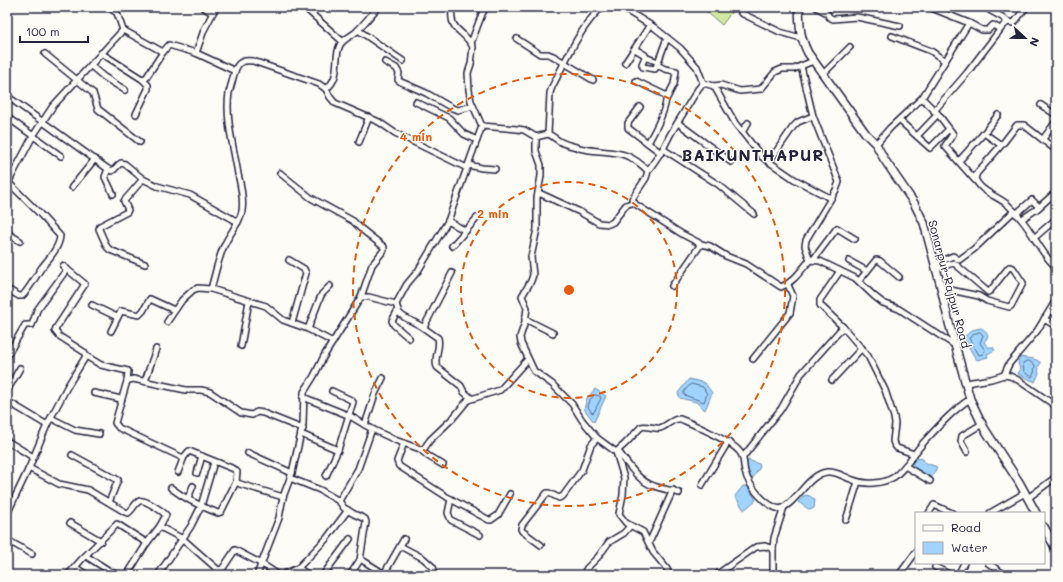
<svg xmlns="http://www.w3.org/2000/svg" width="1063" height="582" font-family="Mali,sans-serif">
	<rect width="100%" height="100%" fill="#fdfcf7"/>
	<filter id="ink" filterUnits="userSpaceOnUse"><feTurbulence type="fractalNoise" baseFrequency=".025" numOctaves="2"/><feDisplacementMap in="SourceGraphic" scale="8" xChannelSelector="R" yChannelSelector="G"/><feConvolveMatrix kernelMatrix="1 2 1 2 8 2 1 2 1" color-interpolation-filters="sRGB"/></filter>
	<g filter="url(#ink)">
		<!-- green -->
		<polygon fill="#cfeaa0" stroke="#78866e" points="701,7 735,7 722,25"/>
		<!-- water -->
		<g fill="#a0d4fe" stroke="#6e8db0">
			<path d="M981 328C984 329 990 334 987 338 986 340 985 341 984 342L988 347H993L995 350 987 354 988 357 977 360C975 359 965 340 964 337L972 330Z"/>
			<path d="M1020 357C1028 359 1034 357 1041 363L1038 367 1039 369 1038 371 1039 373 1035 382 1018 374 1020 370 1018 362Z"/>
			<polygon points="689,379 705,383 712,393 705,410 696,402 680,398 678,393"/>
			<polygon points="595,389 606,396 594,422 584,409 587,398"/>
			<polygon points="918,458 923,459 924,462 937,467 931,479 913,467 913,461"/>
			<polygon points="748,460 759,464 760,467 751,481 746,468"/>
			<polygon points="743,486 747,486 756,500 744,510 735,496"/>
			<polygon points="805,495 810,496 815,500 814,508 810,510 798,502"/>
		</g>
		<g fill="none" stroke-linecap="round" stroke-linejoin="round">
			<!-- shore -->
			<g stroke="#546989" stroke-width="1">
				<polygon points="980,332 983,335 980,343 985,350 983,354 979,355 969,338 974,334"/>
				<polygon points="1029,361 1035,365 1034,373 1032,377 1024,372 1023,363"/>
				<polygon points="691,384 703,387 707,394 704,402 684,395 684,392"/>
				<polygon points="595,395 600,396 601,398 594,412 592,413 588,407 590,400"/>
			</g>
			<!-- minor casing -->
			<g stroke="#22223b" stroke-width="8">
				<g id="minor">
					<polyline points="108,7 117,13 123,30 163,52"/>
					<polyline points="203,7 212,13"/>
					<polyline points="304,7 342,41"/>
					<path d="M452 7C449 33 463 28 473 47L471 64 468 73 469 90 471 101 482 126"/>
					<polyline points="621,7 655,28 680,48 697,67 703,83"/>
					<polyline points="816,7 827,13 829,17 833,19 857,17 900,26"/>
					<polyline points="929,7 969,23 982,30 988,30 993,25 1000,29"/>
					<polyline points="984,7 1002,17 1008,22"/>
					<polyline points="741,13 780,32 801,38"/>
					<polyline points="358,30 403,61"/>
					<polyline points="892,36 931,51 945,61"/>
					<polyline points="517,39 540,54 548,54 553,56 593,80"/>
					<polyline points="471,43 482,14 486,7"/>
					<polyline points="635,49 645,55 645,57"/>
					<polyline points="101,53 142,79 146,78 163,52 169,45 196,53 235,71"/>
					<polyline points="196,53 204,30 216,7"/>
					<polyline points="45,54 93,93 98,109 140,142"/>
					<path d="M813 61 794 69H782L775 72 761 89 740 91 721 85 714 86 703 83 698 89 670 135 663 149 648 171 646 178 632 199 635 204 682 234 701 244 710 246 726 256 746 264 781 287C794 282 801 270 810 260L820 261 855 278 874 296 883 303 899 309 956 346"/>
					<polyline points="385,62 396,68 399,73 398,80 401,82 426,93 452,108 458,110 473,106"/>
					<polyline points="625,63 650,25"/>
					<polyline points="657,65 655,69 643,67 642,64 645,57 658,62"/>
					<polyline points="91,66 104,77 125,90"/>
					<polyline points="801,66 813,116 839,182 836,190 806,240 805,246 810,260"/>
					<polyline points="823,74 850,47"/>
					<path d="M636 81 665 95C670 104 653 134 648 143"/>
					<polyline points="714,86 735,123 762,157 794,179 830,198"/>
					<path d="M326 89C342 77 333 58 340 45 343 39 352 36 357 31 364 24 371 15 378 7"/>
					<path d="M7 96 108 169 112 171C116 169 117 165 121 163L125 164 143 179 157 186 190 195 238 222"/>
					<polyline points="667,98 674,84 676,71 665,69 657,65 667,38"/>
					<polyline points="416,102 449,118 464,134 477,140"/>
					<polyline points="1041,105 1056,115"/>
					<polyline points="640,107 628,123 628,128 661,153"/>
					<polyline points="934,111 967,73 1003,26 1008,22 1014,23 1026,7"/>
					<polyline points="136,114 148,89 148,85 142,79"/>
					<polyline points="938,114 953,134 945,146 975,180"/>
					<polyline points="998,115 984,133 1001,145"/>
					<polyline points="7,117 61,156"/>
					<polyline points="899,120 930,148 949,129"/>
					<polyline points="678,123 731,162"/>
					<polyline points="742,132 748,123"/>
					<path d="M548 134 550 93 552 87C564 64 583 21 603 7"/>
					<polyline points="917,136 938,114 922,98"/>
					<path d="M536 137 548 134C553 136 557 140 561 142 566 145 574 146 579 148 609 155 624 146 648 171"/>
					<polyline points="1043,139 1054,124 1056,126"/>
					<polyline points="359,142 369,117"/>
					<polyline points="876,144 890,128 922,98 969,23"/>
					<polyline points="663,149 719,185 754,214"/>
					<path d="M1056 150 1024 125H1017L1004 142 977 173 975 178C980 192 998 196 1008 205 1013 210 1017 214 1021 219 1034 234 1041 254 1056 267"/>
					<polyline points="959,161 984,133"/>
					<polyline points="769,162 793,127 798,122 813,116"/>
					<polyline points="468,165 482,168 495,169"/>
					<polyline points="108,169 105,177 113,194"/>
					<polyline points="280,173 311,198 353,221 360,228 384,247 384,250 372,265 361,297"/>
					<polyline points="143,179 124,201 128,210 127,212 100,226 99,229 107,247 110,250 145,264"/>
					<polyline points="7,185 33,136 53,106 123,30"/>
					<polyline points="72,187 95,159"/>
					<polyline points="539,193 580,212 599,223 609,224 613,222 626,205 634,202"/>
					<polyline points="1016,214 1032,200 1039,207"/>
					<polyline points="1022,219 1037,209 1056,192"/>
					<polyline points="448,221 466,231"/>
					<polyline points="7,233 20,241"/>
					<polyline points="1034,238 1056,219"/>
					<polyline points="452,246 477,218"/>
					<polyline points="289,260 304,269 306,273 292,323"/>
					<polyline points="813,260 837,228 855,239"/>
					<polyline points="849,261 867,271"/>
					<polyline points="935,264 953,256 959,260 974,249 1014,211"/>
					<polyline points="936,268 954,263 988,292 990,291 1009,267 1013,268 1023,283 1011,306 1009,307 987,301 979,296 941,288"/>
					<polyline points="840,271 820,300 820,305 843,327 868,356 885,390 894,417 895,424 893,441 894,444 897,448 914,454"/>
					<polyline points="859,281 876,260 880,261 899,277"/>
					<polyline points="672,286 701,244"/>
					<path d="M7 289 19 296H22L24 294C30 287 35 278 40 270 47 260 59 249 60 236L40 214 9 183"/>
					<path d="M211 289C215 275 218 259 224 246 229 234 240 223 242 211 244 199 241 186 238 174 234 149 225 118 229 93 230 88 232 83 233 78 236 65 239 59 253 61L319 84 326 89 330 97 335 103 379 122 395 133 467 168"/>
					<path d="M396 304 399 313 404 317 421 326 438 338C441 348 433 358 437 367L461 386 464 392 471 398"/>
					<polyline points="92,305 117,317"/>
					<polyline points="398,310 392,321 394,325 409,338"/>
					<polyline points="525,319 553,333"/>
					<polyline points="1044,319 1056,326"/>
					<polyline points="167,322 182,300 193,290 198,288 211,289 266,306 283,320 308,329 333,342"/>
					<polyline points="424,327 452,273"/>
					<polyline points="308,329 320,298 322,294 330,286"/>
					<polyline points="111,331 121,311 139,315 143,311 150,299 174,310"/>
					<polyline points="241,346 249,301"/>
					<polyline points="7,356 25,325 32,325 37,310 67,269"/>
					<polyline points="86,356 101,365 128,371 127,381"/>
					<polyline points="753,359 790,313 793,296 788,285"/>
					<polyline points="1004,375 1009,364 1037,331 1056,300"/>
					<polyline points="832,380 862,348"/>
					<polyline points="145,381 156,349"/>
					<polyline points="966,383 991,379 1004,375 1010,376 1018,380 1056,406"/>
					<polyline points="7,391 20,368"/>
					<polyline points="94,393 121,399"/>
					<polyline points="303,397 350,416 372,429 395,440 420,449 428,456 443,465"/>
					<polyline points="7,401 47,425"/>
					<polyline points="51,418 75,430 99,434"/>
					<polyline points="365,425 375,394 383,378"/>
					<polyline points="301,434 338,450"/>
					<polyline points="7,441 33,457"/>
					<polyline points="404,443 397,461 399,466 447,497 489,520 491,520 498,515 510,494"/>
					<polyline points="423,450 430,440 453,418 468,400 500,390 528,359"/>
					<path d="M618 451C628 464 638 481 654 486 662 489 671 490 679 493"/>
					<polyline points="616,452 624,478 623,495 619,514 626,523 643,532 653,552 667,569 669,575"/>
					<polyline points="967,452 961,441 962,436 982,424"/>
					<polyline points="248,453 292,473"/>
					<polyline points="72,455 118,480 109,502"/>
					<polyline points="743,457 781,409 801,374 843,327"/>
					<polyline points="905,466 930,481"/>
					<path d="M29 468 59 484 88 490 125 512 128 513C133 510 135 502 140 501 145 499 162 511 166 515L160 526 162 528 183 539 217 569 220 570 223 568 235 550 262 564 279 575"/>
					<polyline points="178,472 184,457"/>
					<polyline points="197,473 202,456"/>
					<polyline points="326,476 338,450 353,402 351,400 332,391"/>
					<polyline points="290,478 320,490 339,501 344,508 354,514 365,519 366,522 360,560"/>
					<polyline points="702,485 728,442"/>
					<path d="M171 488C184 498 202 507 218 513L221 512 236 482"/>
					<polyline points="283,497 240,484 236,482 237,472 234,469 189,451 184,457 181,457 119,428 115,423 127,381 133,379 186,390 201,390 210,392 241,413 252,415 257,412 263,413 303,429"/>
					<polyline points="188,498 193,486"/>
					<polyline points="1028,498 1056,477"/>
					<polyline points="451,499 448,513 451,520 480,535"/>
					<polyline points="339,501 358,469 372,429"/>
					<polyline points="929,513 934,505 952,513"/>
					<polyline points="990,513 1025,493"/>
					<polyline points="7,514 29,468 47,425 67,387 86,356 84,352 59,336 55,331 56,328 85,284 63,266"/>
					<polyline points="846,520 858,482"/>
					<polyline points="70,523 101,541"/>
					<polyline points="7,540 32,554"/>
					<polyline points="649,543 673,490"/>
					<polyline points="541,545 522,531 521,529 522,525 547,493 549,493 559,498 563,496 582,470 591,445 597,438"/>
					<polyline points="400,546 423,558 433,567 434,571 432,575"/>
					<polyline points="86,556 116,575"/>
					<polyline points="988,563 1005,575"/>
					<polyline points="75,567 87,575"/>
					<polyline points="935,567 951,575"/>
					<polyline points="298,568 309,575"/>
					<polyline points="384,574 404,539"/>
					<polyline points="68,575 82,559 117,524 147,543"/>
					<polyline points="127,575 147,543 160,526"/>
					<polyline points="158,575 191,526 201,506 214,462"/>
					<path d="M257 575 279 518 283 497 292 473 303 424 304 392 314 376 324 356 361 297H369L396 304 407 284 418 271 448 221 482 126 517 129 524 130 536 137V151L541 165V176L537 198V229L531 257 533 275 531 281 522 296 527 308 525 322 520 337 521 343 534 371 552 384 572 404 582 420 597 438 616 452 625 444 641 427C647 425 653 429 660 428 668 426 672 418 680 419 691 423 701 428 711 433 721 439 731 442 739 451 745 457 743 465 745 472 749 486 765 506 780 509 797 503 808 474 827 472 837 471 844 477 853 480 865 485 883 484 894 477 906 468 914 453 924 442 938 427 952 411 970 399"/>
					<polyline points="282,575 298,568 327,538 348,510"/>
					<polyline points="323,575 350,539"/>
					<polyline points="350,575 360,560 362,560 386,575"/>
					<polyline points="583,575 587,568 598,557 609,542 624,533 630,526"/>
					<polyline points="716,575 756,547 765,546 773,549"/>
					<polyline points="773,575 773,549 774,538 784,507"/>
					<polyline points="899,575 916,552"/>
					<polyline points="958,575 964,563"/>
				</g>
			</g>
			<!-- secondary casing -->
			<g stroke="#22223b" stroke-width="10">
				<g id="secondary">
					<path d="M799 7C800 26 799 35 808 53L866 134 876 144 884 159 914 203 924 223 940 283 949 323 970 399 984 428 1019 482 1036 513"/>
					<polyline points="1044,527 1056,549"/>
				</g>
			</g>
			<!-- minor -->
			<use href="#minor" stroke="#fdfcf7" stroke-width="5"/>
			<!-- secondary -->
			<use href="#secondary" stroke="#fdfcf7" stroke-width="7"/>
		</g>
	</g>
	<!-- distance rings -->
	<g fill="none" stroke="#e8590c" stroke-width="2" stroke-dasharray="7 5">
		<circle cx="569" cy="290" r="108"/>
		<circle cx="569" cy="290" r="216"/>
	</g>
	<g text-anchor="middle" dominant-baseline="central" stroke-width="3" stroke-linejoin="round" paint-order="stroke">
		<!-- street labels -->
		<g font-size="12" fill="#22223b" stroke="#fdfcf7">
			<text transform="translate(950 284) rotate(75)">Sonarpur-Rajpur Road</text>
		</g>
		<!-- district labels -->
		<g font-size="16" font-weight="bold" letter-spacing="1" fill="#22223b" stroke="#fdfcf7">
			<text x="753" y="154">BAIKUNTHAPUR</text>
		</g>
	</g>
	<circle cx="569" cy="290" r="6" fill="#e8590c" stroke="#fdfcf7" stroke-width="2"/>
	<g font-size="12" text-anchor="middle" font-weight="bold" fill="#e8590c" stroke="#fdfcf7" stroke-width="3" stroke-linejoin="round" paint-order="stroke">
		<text x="416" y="141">4 min</text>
		<text x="493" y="218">2 min</text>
	</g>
	<!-- margin -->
	<rect width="1063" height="582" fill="none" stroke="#fdfcf7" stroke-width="24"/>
	<rect x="12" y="12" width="1039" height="558" fill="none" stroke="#22223b" stroke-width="1.5" filter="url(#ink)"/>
	<!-- legend -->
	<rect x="915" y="512" width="130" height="52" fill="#fdfcf7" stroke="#a5a5ac"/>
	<rect x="923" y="525" width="20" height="6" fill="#fdfcf7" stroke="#a5a5ac"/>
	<text x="951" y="532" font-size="12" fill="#22223b">Road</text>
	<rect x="923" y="542" width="20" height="12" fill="#a0d4fe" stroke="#a5a5ac"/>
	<text x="951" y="552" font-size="12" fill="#22223b">Water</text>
	<!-- north arrow -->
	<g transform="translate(1025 38) rotate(112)" stroke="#fdfcf7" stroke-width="3" paint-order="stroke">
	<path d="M0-3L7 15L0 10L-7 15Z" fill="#22223b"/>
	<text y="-6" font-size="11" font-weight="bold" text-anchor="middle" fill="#22223b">N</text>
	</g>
	<!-- scale -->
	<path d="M20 36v6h68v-6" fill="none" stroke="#22223b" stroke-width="2"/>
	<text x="26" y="36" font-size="12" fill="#22223b" stroke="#fdfcf7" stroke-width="3" paint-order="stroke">100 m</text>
</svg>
